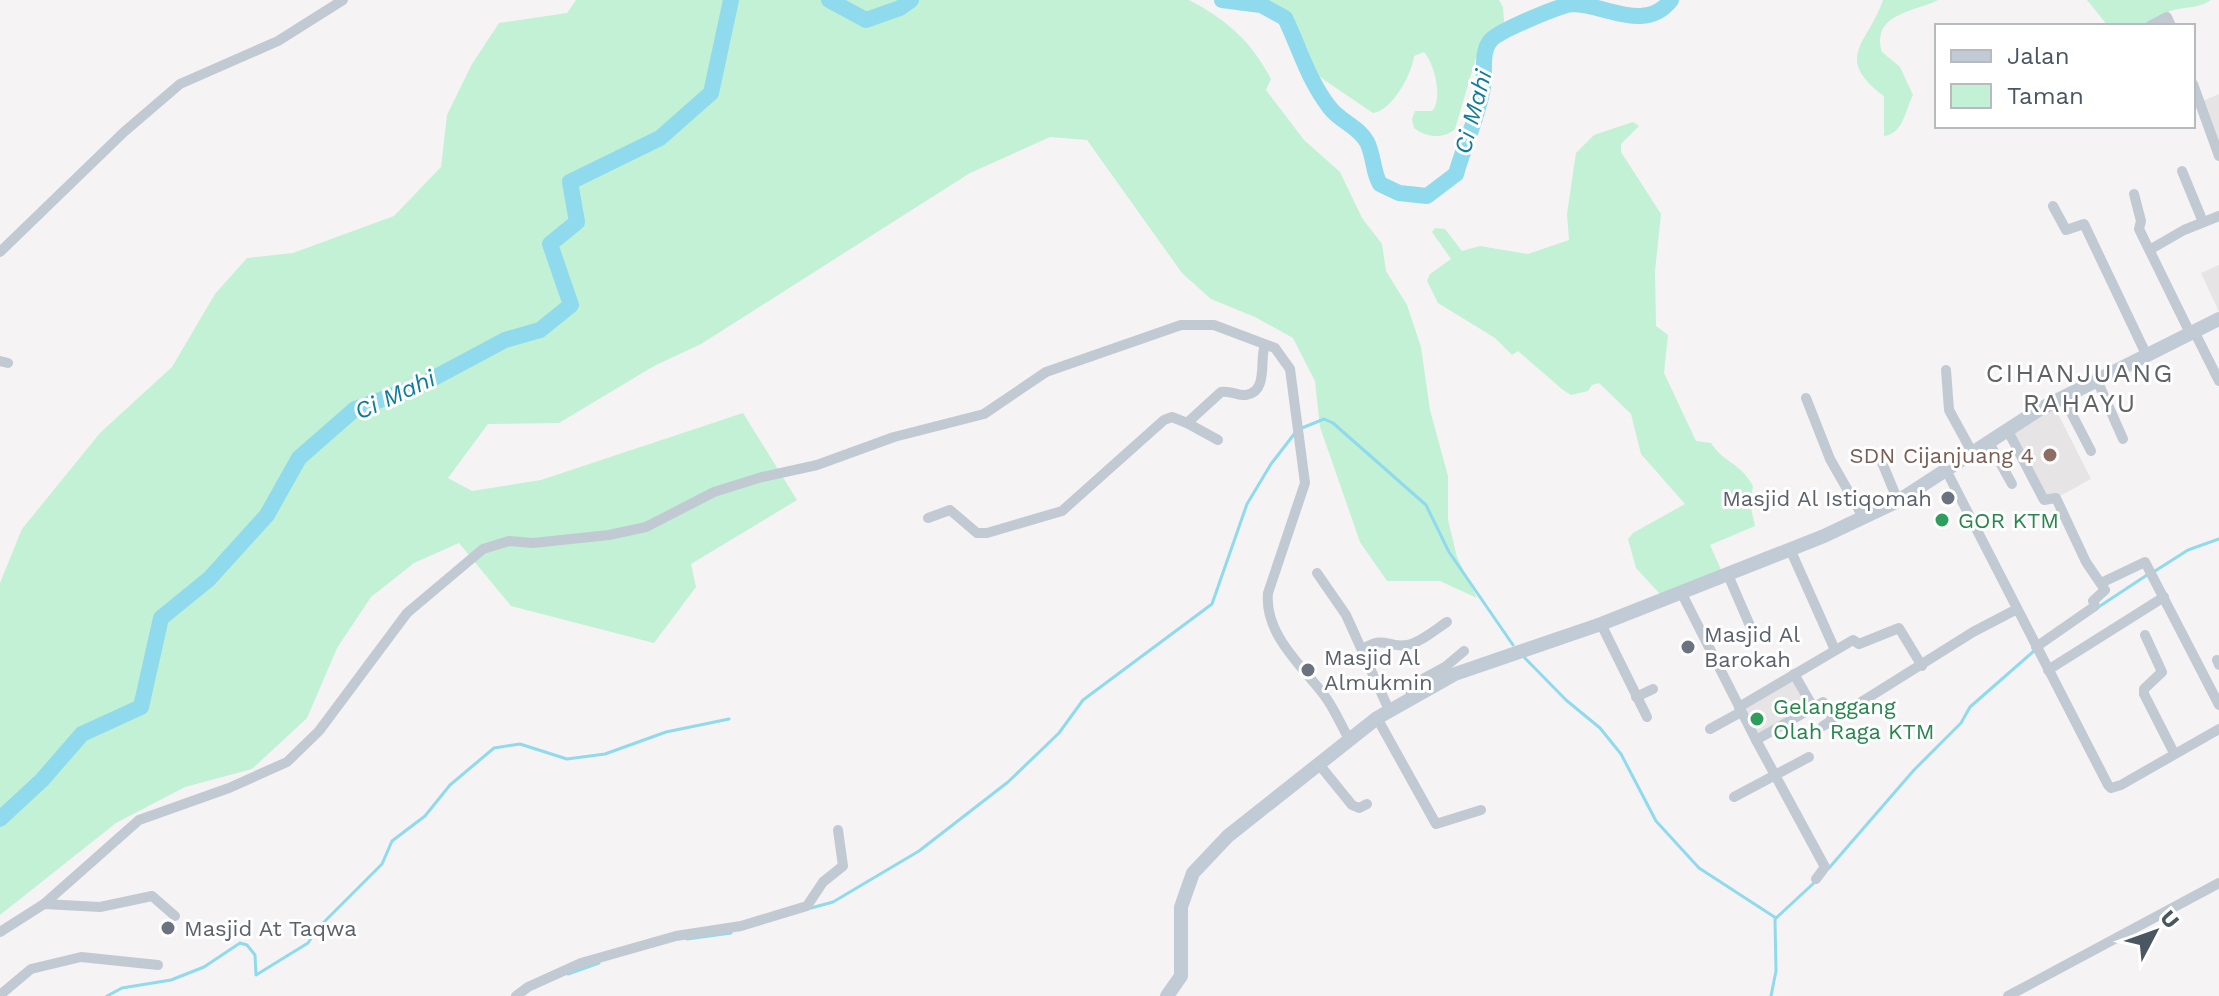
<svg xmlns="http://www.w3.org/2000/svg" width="2219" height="996" font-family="'Work Sans',sans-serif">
	<rect width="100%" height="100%" fill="#f5f3f3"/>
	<!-- education -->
	<g fill="#e6e4e5">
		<polygon points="2219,94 2219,147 2203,101"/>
		<polygon points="2219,265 2219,312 2201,273"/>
		<polygon points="2054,406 2091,479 2058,497 2044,499 2009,431"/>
		<polygon points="1795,675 1812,706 1757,739 1741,708"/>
	</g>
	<!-- green -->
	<g fill="#c3f1d5">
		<path d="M576 0H1189C1227 20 1251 41 1271 79L1266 90 1304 140 1340 172 1362 218 1382 244 1386 271 1407 305 1421 347 1430 410 1448 476V520L1457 557 1477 598 1440 581H1387L1360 542 1320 427 1315 381 1293 338 1255 317 1211 299 1182 273 1087 140 1050 137 970 173 701 344 654 366 559 423 488 424 448 478 472 491 541 480 743 413 797 500 691 564 696 587 654 643 511 606 459 543 414 563 371 597 337 648 307 718 252 769 185 787 116 823 0 915V583L22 529 100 433 172 367 215 294 247 258 293 253 394 216 441 167 447 115 472 64 499 23 567 13Z"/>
		<path d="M1247 0H1499L1503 7 1504 22 1478 51 1455 129C1445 139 1426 138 1414 128L1412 119 1415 111H1432C1443 100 1435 64 1424 52L1414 56C1412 74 1392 111 1373 113L1317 75 1306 46 1262 3Z"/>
		<path d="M1883 0H1938C1915 12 1871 13 1882 52L1900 67 1913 95C1905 111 1903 134 1884 136V96C1832 57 1869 43 1883 0Z"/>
		<path d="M2087 0H2211C2191 14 2171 0 2150 26H2108Z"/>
		<path d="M1633 122 1639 126 1621 144V152L1661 214 1655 271 1656 326 1668 335 1664 373 1696 441 1711 443C1725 464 1740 462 1753 486L1750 504 1755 526 1710 545 1722 572 1660 594 1636 568 1628 539 1633 533 1685 504 1641 454 1631 414 1599 383 1592 385 1588 391 1571 395 1563 390 1518 351 1512 355 1495 338 1438 303 1427 281 1430 274 1451 259 1432 232 1435 228 1445 229 1462 251 1480 246 1528 254 1569 240 1567 214 1576 153 1594 135Z"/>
	</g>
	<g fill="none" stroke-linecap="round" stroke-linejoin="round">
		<!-- stream -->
		<g stroke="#90daee" stroke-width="3">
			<polyline points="1302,428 1324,419 1333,423 1426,505 1449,552 1513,645"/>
			<polyline points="2155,571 2188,550 2219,539"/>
			<polyline points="2097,608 2147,575"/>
			<polyline points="1522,655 1566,700 1600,728 1621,754 1656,821 1699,868 1776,918"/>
			<polyline points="1829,868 1914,770 1961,723 1970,707 2034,651"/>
			<polyline points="811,908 833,902 919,851 1008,782 1059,733 1083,700 1212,604 1247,504 1271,464 1295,433"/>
			<polyline points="687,939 731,933"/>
			<polyline points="568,974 599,963"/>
			<polyline points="107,996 122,988 171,980 204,967 240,943 247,945 255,955 256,975 308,943 317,929 382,864 392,841 425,816 450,785 494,748 520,744 567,759 605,754 666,732 729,719"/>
			<polyline points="1771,996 1776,971 1775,919 1815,882"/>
		</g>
		<!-- river -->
		<g stroke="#90daee" stroke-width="16">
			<polyline points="829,0 866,20 900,8 911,0"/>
			<path d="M1222 0 1261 5 1285 18C1300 49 1308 80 1330 108 1341 122 1358 126 1367 142 1374 156 1373 173 1380 184L1399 193 1427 196 1456 174C1464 145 1478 118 1483 87 1486 73 1480 52 1491 40 1499 31 1562 4 1574 4 1606 5 1646 33 1671 0"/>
			<polyline points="0,819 42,780 82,734 141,707 161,618 209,579 267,515 299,458 355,409 419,386 505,340 540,330 571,305 550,244 577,222 570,182 660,138 711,93 731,0"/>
		</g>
		<!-- minor -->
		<g stroke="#c1cad2" stroke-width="10">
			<polyline points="2150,26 2167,17 2171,26"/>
			<polyline points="2193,84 2219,156"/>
			<polyline points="2182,171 2203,222"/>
			<polyline points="2134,194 2141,221 2139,229 2190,333"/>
			<polyline points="2053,206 2066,230 2084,224 2147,356"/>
			<polyline points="2151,249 2184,230 2219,216"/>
			<polyline points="0,252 124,132 180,84 278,41 343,0"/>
			<polyline points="2194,331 2219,381"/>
			<polyline points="0,361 8,363"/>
			<polyline points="1946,370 1949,410 1972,452"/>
			<polyline points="2097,380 2123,439"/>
			<polyline points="2063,397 2091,451"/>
			<polyline points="1806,398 1830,459 1863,517"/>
			<polyline points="1187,423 1218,440"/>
			<polyline points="2007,429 2044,500 2056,498 2086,562 2105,590 2093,601 2095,606 2036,647"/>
			<polyline points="1988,441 2012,484"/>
			<polyline points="1879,455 1898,501"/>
			<polyline points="1946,470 2108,785 2111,788 2121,785 2219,729"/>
			<path d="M928 518 950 510 977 533H987L1062 511 1164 420 1172 417 1187 423 1221 392C1231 390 1237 396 1246 395 1269 392 1259 358 1265 345"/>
			<polyline points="1790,549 1835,650"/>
			<polyline points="1317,573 1346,615 1389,710"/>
			<polyline points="1728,575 1751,628"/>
			<polyline points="2101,583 2145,562 2219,705"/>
			<polyline points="1682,594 1756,740 1825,867 1816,879"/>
			<polyline points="1601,624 1647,717"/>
			<polyline points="2145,635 2162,672 2144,689 2144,694 2174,753"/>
			<path d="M1363 649C1385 635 1386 648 1407 645 1420 643 1436 629 1447 622"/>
			<polyline points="2217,660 2219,665"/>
			<polyline points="2048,670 2164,597"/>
			<polyline points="1794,674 1813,707"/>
			<polyline points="1636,697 1653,689"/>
			<polyline points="1411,698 1410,686 1445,667 1464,651"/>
			<polyline points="1739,707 1853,640 1859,644 1899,628 1922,666"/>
			<polyline points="1377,718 1436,824 1481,810"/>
			<polyline points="1823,726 1973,632 2017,609"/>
			<polyline points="1710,729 1741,712"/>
			<polyline points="1756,740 1823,702 1833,719"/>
			<polyline points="1318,763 1352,805 1359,808 1367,804"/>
			<polyline points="1734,797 1809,757"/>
			<polyline points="44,904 100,907 152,896 175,916"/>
			<path d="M0 932 44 904 139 820 229 788 287 762 319 731 407 613 483 549 509 541 533 543 609 535 646 527 714 492 762 477 817 465 894 437 984 414 1046 372 1181 325H1214L1275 348 1290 369 1305 483 1268 593C1264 634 1302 666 1324 695 1334 708 1341 725 1349 739"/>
			<polyline points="0,995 31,969 81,957 158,965"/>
			<polyline points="516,996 528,987 581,963 676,936 741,926 807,906 823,882 843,866 838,830"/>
			<polyline points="2008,996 2219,883"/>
		</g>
		<!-- secondary -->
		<polyline stroke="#c1cbd6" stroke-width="14" points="1167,996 1181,976 1181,907 1193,873 1228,836 1377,718 1455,674 1601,624 1824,536 1898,501 2040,409 2219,319"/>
	</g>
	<!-- markers -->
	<circle fill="#8d6e63" stroke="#fff" stroke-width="3" cx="2050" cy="455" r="8"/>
	<g fill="#6b7280" stroke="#fff" stroke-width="3">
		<circle cx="1948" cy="498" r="8"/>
		<circle cx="1688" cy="647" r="8"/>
		<circle cx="1308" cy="670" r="8"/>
		<circle cx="168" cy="928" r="8"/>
	</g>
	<g fill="#2e9e5b" stroke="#fff" stroke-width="3">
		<circle cx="1942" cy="520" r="8"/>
		<circle cx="1757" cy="719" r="8"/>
	</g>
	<g text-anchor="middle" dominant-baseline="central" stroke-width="6" stroke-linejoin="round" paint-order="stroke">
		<!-- education labels -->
		<g font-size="22" fill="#785e54" stroke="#fff" text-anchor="end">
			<text x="2034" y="455">SDN Cijanjuang 4</text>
		</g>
		<!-- worship labels -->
		<g font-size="22" fill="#5b616d" stroke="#fff" text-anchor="start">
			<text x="1932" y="498" text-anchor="end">Masjid Al Istiqomah</text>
			<text x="1704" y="634">Masjid Al<tspan x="1704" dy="25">Barokah</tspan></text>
			<text x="1324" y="657">Masjid Al<tspan x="1324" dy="25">Almukmin</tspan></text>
			<text x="184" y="928">Masjid At Taqwa</text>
		</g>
		<!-- leisure labels -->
		<g font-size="22" fill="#27864d" stroke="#fff" text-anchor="start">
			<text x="1958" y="520">GOR KTM</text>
			<text x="1773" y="706">Gelanggang<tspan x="1773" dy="25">Olah Raga KTM</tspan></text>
		</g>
		<!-- water labels -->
		<g font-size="24" font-style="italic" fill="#0c7c9b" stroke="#fff">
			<text transform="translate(1473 112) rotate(-75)">Ci Mahi</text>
			<text transform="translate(395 395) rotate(-25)">Ci Mahi</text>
		</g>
		<!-- quarter labels -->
		<g font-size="26" letter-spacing="2" fill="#5f6368" stroke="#fff">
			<text x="2080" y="373">CIHANJUANG<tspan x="2080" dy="30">RAHAYU</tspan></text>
		</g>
	</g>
	<!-- legend -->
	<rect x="1935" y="24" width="260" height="104" fill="#ffffff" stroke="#b7bbc0" stroke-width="2"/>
	<rect x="1951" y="50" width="40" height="12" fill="#c1cbd6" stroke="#b7bbc0" stroke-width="2"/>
	<text x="2007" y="64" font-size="24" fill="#4a5661">Jalan</text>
	<rect x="1951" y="84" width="40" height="24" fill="#c3f1d5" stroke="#b7bbc0" stroke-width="2"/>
	<text x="2007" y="104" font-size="24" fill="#4a5661">Taman</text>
	<!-- north arrow -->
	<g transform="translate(2155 932) rotate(49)" stroke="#ffffff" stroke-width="6" paint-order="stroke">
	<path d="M0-6L14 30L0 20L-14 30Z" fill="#4a5661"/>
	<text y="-12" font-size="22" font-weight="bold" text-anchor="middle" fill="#4a5661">U</text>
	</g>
</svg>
